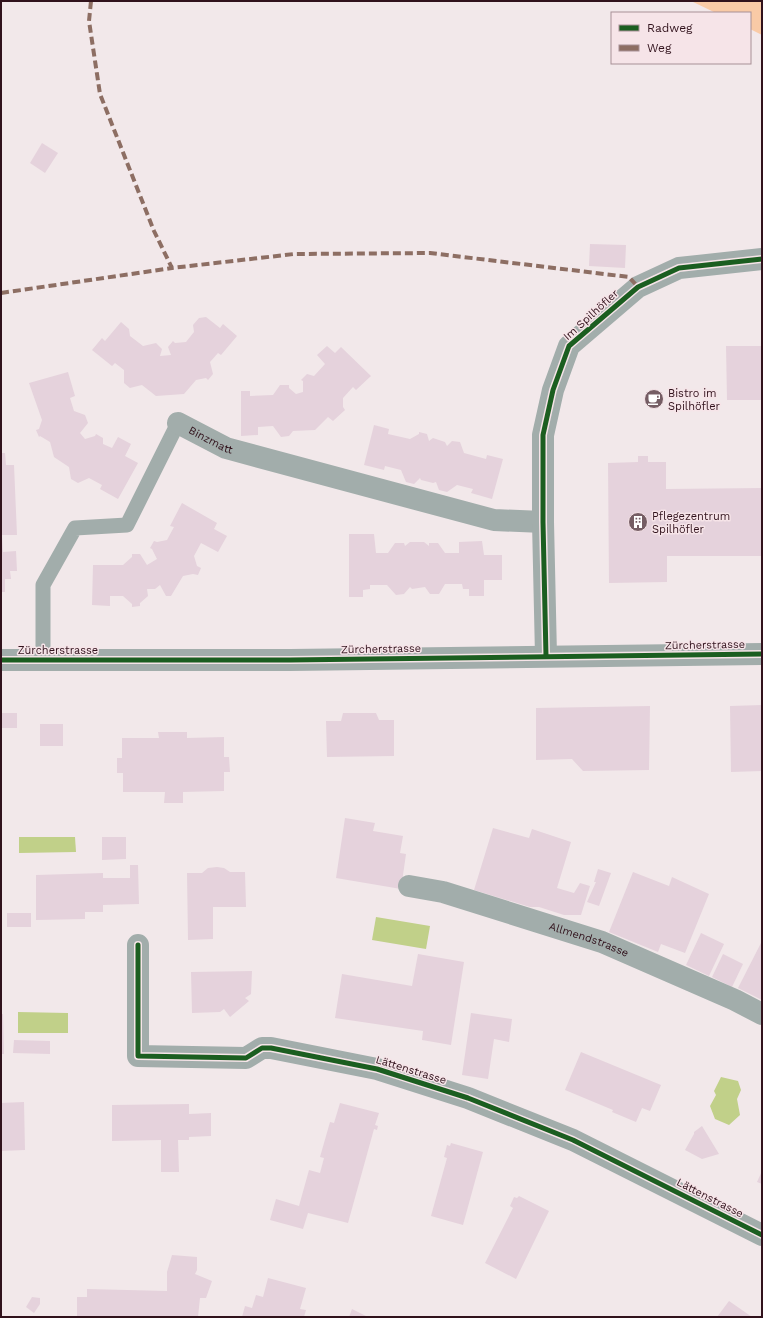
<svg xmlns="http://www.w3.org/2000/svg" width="763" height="1318" font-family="'Work Sans',sans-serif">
	<rect width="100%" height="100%" fill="#f2e8ea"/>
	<!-- green -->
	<polygon fill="#f9caa6" points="691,1 762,1 762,35 750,29 750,13 716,13"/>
	<!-- water -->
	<g fill="#c1d089">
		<polygon points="19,837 75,837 76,852 19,853"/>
		<polygon points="376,917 430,926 426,949 372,940"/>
		<polygon points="18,1012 68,1013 68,1033 18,1033"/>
		<polygon points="721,1077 738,1081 741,1090 737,1099 740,1115 729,1125 715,1119 710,1106 716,1095 714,1091"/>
	</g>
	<!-- building -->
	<g fill="#e5d2dc">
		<polygon points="42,143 58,153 45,173 30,163"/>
		<polygon points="590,244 626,245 625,268 589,266"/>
		<polygon points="206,317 220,328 223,324 237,336 221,355 218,353 210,362 213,374 208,380 206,378 196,380 184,394 156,396 142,385 130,388 124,383 124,370 115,363 112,366 92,350 102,338 105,341 121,322 129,329 130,336 143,346 156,343 162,349 160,356 171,355 168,347 173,341 175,343 186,342 194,332 193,325 199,318"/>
		<polygon points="327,346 335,353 341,347 371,376 356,390 353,387 343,398 343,407 345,410 333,421 328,417 315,430 293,431 289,436 281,437 273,426 258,427 258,435 241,436 241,391 250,391 250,396 273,395 280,385 289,385 289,388 296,394 303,392 303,381 301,380 307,374 314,376 325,364 317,355"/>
		<polygon points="726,346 762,346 762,400 727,400"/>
		<polygon points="68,372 75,396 70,398 74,411 85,415 88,423 80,433 85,439 95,436 96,434 103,438 103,444 112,448 118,437 131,444 125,456 138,463 118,499 100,489 102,485 89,478 78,483 71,479 69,467 54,457 50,442 40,436 39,437 36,430 39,429 42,420 29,383"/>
		<polygon points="374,425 389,429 388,434 410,439 419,434 419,432 427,434 429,441 433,438 445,442 447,446 452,441 460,442 464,453 486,459 487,455 503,459 492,499 471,493 473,489 457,485 447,492 439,490 436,482 433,483 421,480 420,478 414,484 406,482 401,470 385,466 384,470 364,465"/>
		<polygon points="1,453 5,453 6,465 14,465 17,535 2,535 3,552 16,551 17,571 10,571 11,579 5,579 5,592 1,592"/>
		<polygon points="638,456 648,456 648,462 666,462 666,489 762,488 762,556 667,556 667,582 609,583 608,463 638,462"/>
		<polygon points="182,503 217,523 214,529 227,536 218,552 201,543 194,556 197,566 201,568 198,575 193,574 183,576 171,596 166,596 160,585 155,589 147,589 148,596 140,603 140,606 132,607 132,604 123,596 110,596 110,606 92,605 93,565 123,565 132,557 132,554 140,554 147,565 157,559 152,549 150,548 154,541 157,542 167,540 174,527 170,526"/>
		<polygon points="349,534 374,534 376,553 388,553 395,543 404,543 405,546 410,542 424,542 429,546 429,543 438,543 445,553 459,553 459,542 482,541 484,555 502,555 502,580 484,580 484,596 469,596 469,589 463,589 462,584 445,584 439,594 430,594 425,587 412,589 410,587 404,594 396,595 387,585 370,585 370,589 363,590 363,597 349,597"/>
		<polygon points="762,705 762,771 731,772 730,706"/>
		<polygon points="650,706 649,770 583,771 572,759 536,760 536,708"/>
		<rect x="1" y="713" width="16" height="15"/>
		<polygon points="343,713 376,713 379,720 394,720 394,756 327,757 326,721 341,721"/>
		<rect x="40" y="724" width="23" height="22"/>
		<polygon points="158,732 187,732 187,738 224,737 224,757 229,757 230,772 224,772 224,791 183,792 183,803 164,803 165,792 123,792 123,773 117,773 117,758 122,758 122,738 159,738"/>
		<polygon points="345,818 375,823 373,831 403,836 400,853 406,854 401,889 336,878"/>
		<polygon points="493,828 529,838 532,829 571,842 557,888 574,893 580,883 590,886 581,915 564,915 539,907 530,907 474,890"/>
		<polygon points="102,837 126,837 126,859 102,860"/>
		<polygon points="130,865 138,865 139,904 103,905 103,912 85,912 85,919 36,920 36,875 103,873 103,878 130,878"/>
		<polygon points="217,867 224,868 230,872 245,872 246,907 213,907 213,939 188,940 187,873 202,873 208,868"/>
		<polygon points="598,869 611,873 599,906 587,902 596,882 594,882"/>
		<polygon points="633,872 669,886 672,877 709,894 685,953 661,944 658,952 609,932"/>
		<rect x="7" y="913" width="24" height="14"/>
		<polygon points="701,933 724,944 709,976 686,965"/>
		<polygon points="762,941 762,1000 738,988"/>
		<polygon points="418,954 464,962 451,1045 422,1040 423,1031 335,1018 342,974 412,986"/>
		<polygon points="723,954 743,964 732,987 712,977"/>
		<polygon points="252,971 251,994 245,998 249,1001 230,1017 224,1009 220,1012 192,1013 191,972"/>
		<polygon points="471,1013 512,1019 509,1042 494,1039 488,1079 462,1075"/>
		<polygon points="1,1014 3,1014 4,1054 1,1054"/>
		<polygon points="14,1040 50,1041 50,1054 13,1053"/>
		<polygon points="581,1052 661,1085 650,1111 642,1108 636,1122 612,1112 613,1110 565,1090"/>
		<polygon points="24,1102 25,1150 1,1151 1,1103"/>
		<polygon points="340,1103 379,1113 375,1125 378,1126 377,1130 374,1129 348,1223 308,1213 303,1229 270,1220 276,1199 299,1206 309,1170 320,1173 324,1158 320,1157 330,1122 334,1123"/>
		<polygon points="189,1104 189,1114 211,1113 211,1136 189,1137 189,1140 178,1140 179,1172 161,1172 161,1140 112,1141 112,1105"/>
		<polygon points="702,1126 719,1154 702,1159 685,1150 694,1134 694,1132"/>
		<polygon points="451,1143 483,1152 463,1225 431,1216 447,1158 444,1157 447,1145 450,1146"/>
		<polygon points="762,1171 762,1184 757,1182"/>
		<polygon points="519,1196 549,1211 516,1279 485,1263 513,1208 510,1206 514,1197 517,1198"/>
		<polygon points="172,1255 197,1257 197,1270 195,1274 212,1281 206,1298 200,1298 198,1317 77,1317 77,1297 87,1297 87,1289 167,1291 167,1272"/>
		<polygon points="268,1278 306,1288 300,1309 306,1310 304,1317 242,1317 245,1306 252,1308 256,1295 263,1297"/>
		<polygon points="32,1297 40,1298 40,1304 34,1313 26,1307"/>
		<polygon points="729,1301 752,1317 717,1317"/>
		<polygon points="352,1309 368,1317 349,1317"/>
	</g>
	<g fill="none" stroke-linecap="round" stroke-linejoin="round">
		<!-- service -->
		<polyline stroke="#a2adab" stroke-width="15" points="43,660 43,585 75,528 127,525 178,423"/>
		<!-- minor -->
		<g stroke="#a2adab" stroke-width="22">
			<path id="s1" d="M178 423 226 448 494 520 543 522"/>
			<polyline points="546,656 543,522 543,435 553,390 569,346 638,287 679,268 762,259"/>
			<path id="s2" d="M409 886 443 892 602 942 735 1000 762 1014"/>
			<polyline points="138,945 138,1056 246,1058 262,1048 271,1048 377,1069 468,1098 573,1140 762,1235"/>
		</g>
		<!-- tertiary -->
		<polyline stroke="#a2adab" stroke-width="22" points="1,660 290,660 762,654"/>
		<!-- quiet -->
		<g stroke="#8d6e63" stroke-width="4" stroke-dasharray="8 4" stroke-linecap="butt">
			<polyline points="91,1 89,21 100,94 154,231 172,268 294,254 430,253 629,277 638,287"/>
			<polyline points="1,293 172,268"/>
		</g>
		<!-- cycleway casing -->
		<g stroke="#f6e4e8" stroke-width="8">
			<g id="cycleway">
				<polyline points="546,656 543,522 543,435 553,390 569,346 638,287 679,268 762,259"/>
				<polyline points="1,660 290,660 762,654"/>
				<polyline points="138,945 138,1056 246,1058 262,1048 271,1048 377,1069 468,1098 573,1140 762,1235"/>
			</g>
		</g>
		<!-- cycleway -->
		<use href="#cycleway" stroke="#1b5e20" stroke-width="5"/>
	</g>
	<!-- icons -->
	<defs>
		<g id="cafe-disc" transform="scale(1)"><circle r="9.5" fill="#755d64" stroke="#f6e4e8"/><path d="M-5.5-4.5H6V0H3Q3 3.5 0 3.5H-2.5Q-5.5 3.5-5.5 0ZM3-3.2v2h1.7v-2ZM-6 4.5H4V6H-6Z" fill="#fff"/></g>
		<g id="building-disc" transform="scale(1)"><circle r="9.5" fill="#755d64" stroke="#f6e4e8"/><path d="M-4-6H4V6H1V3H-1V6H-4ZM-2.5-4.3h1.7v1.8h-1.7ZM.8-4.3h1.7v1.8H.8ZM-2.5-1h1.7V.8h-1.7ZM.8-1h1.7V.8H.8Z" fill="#fff"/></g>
	</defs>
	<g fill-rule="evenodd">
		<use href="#cafe-disc" x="654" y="399"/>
		<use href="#building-disc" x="638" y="522"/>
	</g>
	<g text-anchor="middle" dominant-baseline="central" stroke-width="3" stroke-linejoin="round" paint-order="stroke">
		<!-- street labels -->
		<g font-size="11" fill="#31121c" stroke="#f6e4e8">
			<text transform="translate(591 315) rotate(-42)">Im Spilhöfler</text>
			<text stroke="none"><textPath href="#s1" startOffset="37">Binzmatt</textPath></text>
			<text transform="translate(705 645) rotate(-1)">Zürcherstrasse</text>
			<text transform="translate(381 649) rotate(-1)">Zürcherstrasse</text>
			<text x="58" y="650">Zürcherstrasse</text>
			<text stroke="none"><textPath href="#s2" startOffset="188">Allmendstrasse</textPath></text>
			<text transform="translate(411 1070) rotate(17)">Lättenstrasse</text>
			<text transform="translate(710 1198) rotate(27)">Lättenstrasse</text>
		</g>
		<!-- poi labels -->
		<g font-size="11" fill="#31121c" stroke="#f6e4e8" text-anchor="start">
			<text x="668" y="393">Bistro im<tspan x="668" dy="13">Spilhöfler</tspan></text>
			<text x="652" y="516">Pflegezentrum<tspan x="652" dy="13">Spilhöfler</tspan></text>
		</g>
	</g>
	<!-- border -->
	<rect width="763" height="1318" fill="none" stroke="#31121c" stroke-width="4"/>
	<!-- legend -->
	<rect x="611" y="12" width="140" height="52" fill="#f6e4e8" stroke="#a79096"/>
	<rect x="619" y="25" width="20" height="6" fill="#1b5e20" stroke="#a79096"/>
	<text x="647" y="32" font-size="12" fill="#31121c">Radweg</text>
	<rect x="619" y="45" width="20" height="6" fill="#8d6e63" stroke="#a79096"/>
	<text x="647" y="52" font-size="12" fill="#31121c">Weg</text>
</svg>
